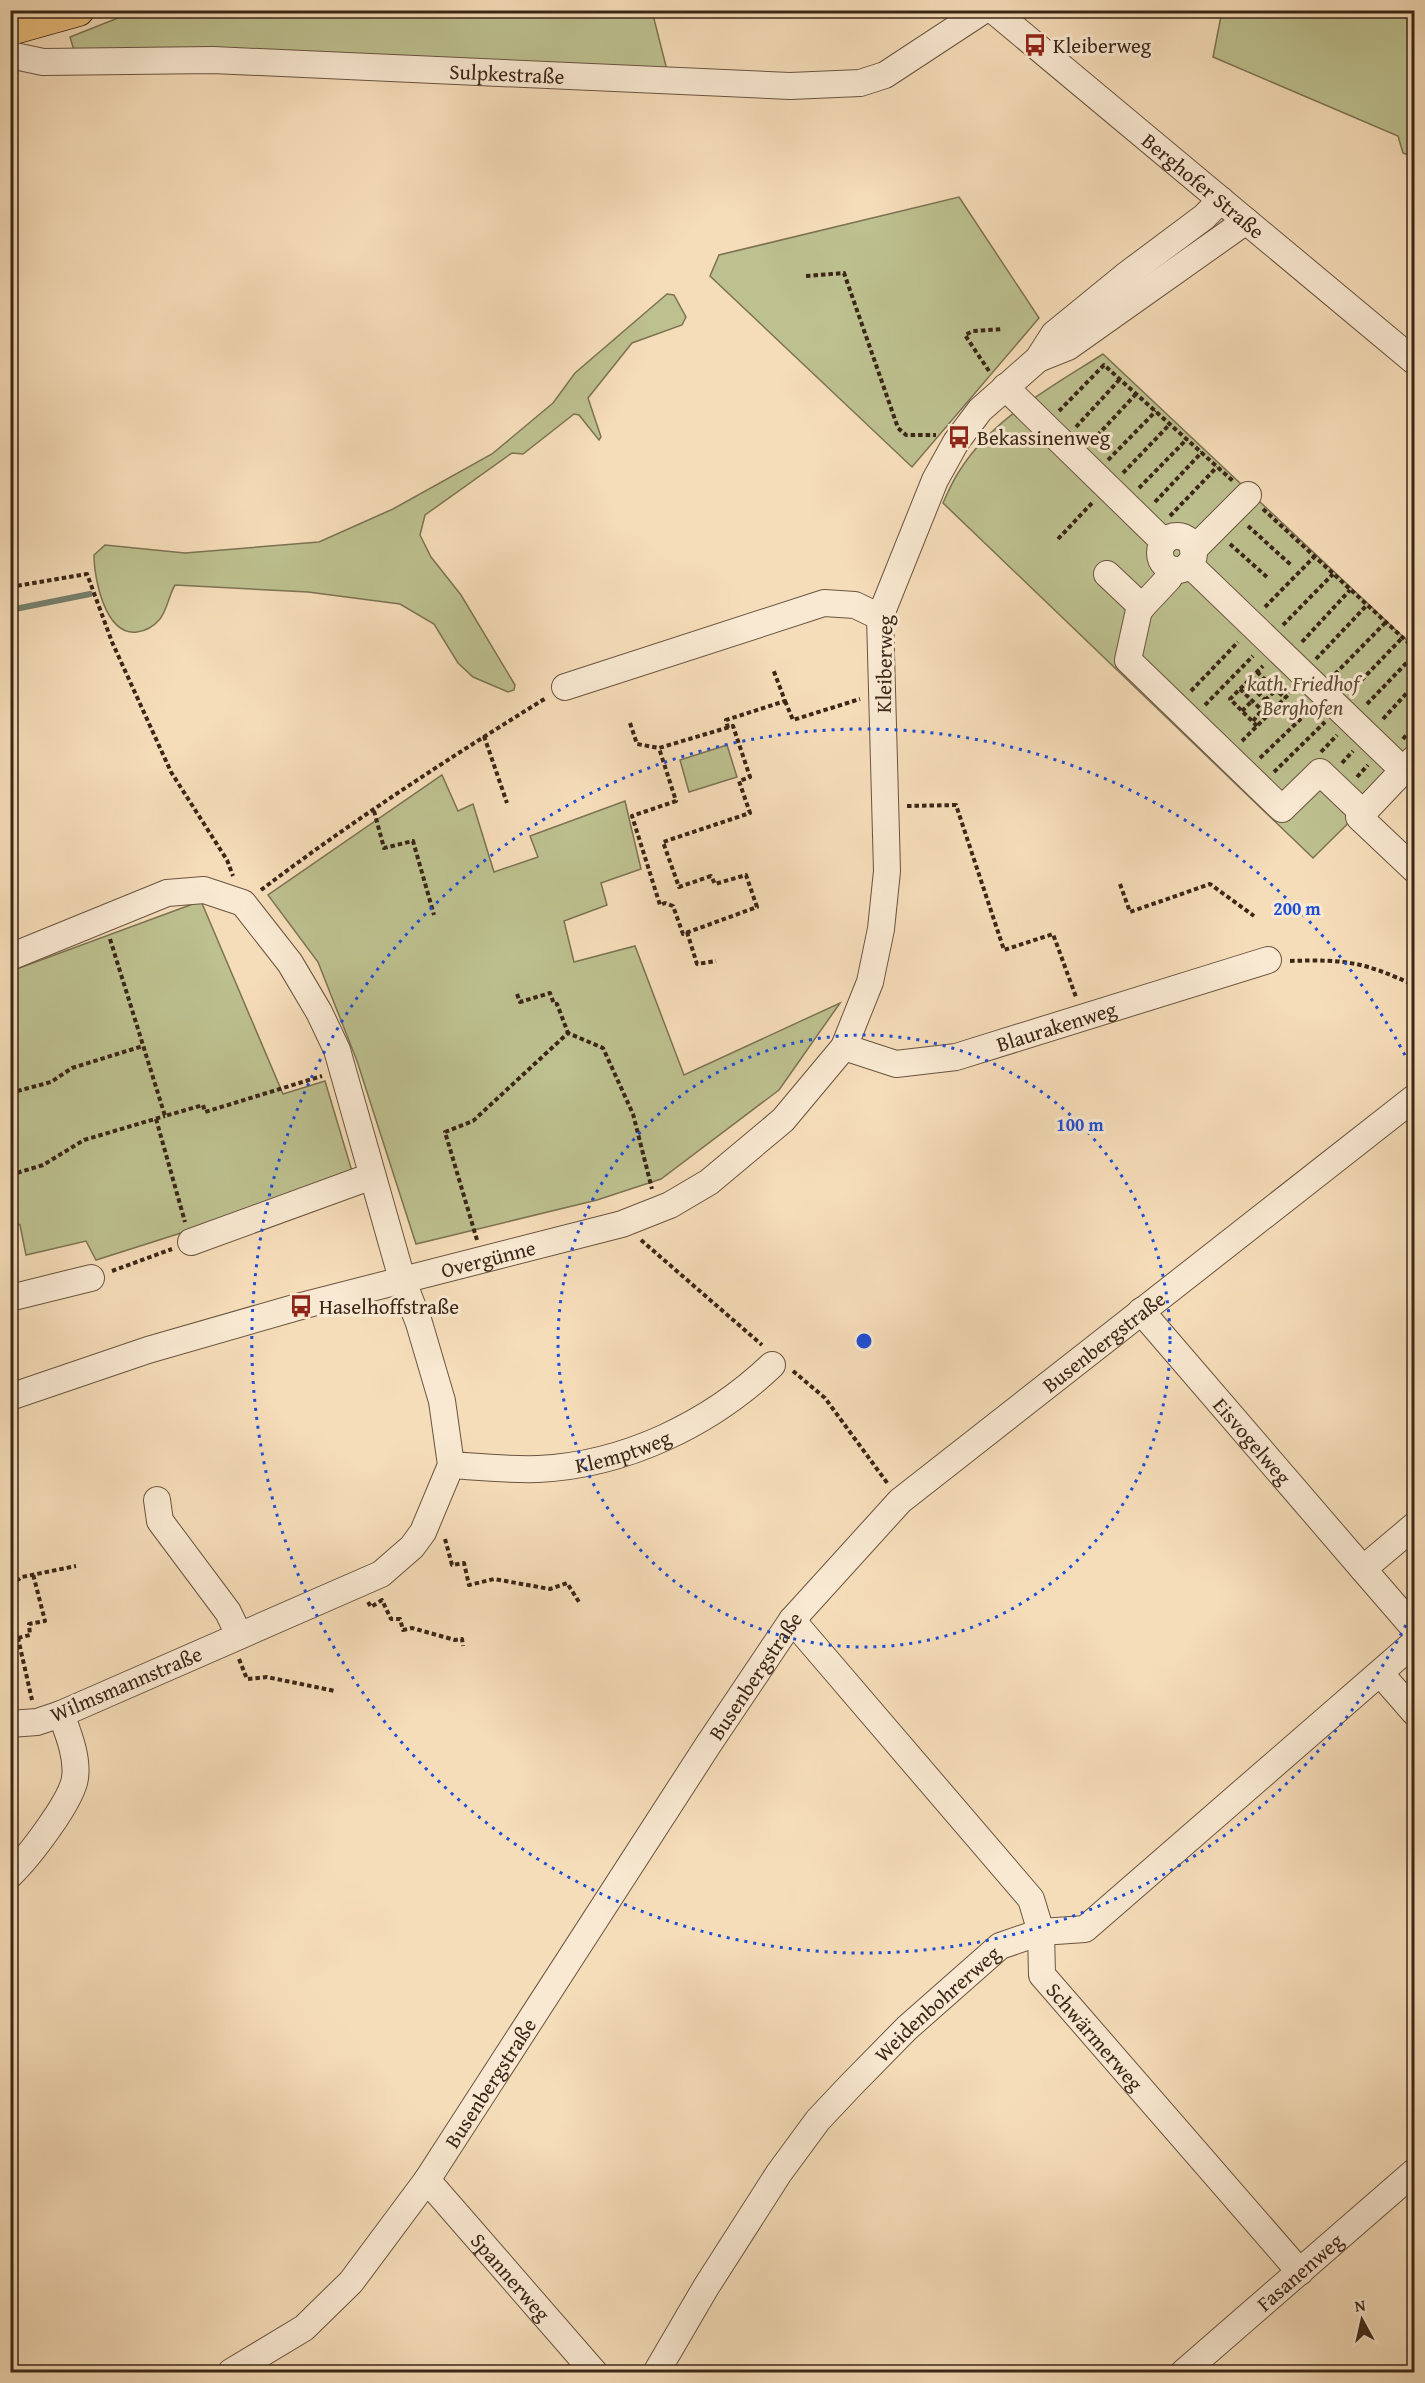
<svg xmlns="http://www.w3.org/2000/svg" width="1425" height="2383" font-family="'Gentium Book Plus',serif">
	<rect width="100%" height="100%" fill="#f6ddb9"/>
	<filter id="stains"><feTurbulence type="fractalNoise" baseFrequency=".00333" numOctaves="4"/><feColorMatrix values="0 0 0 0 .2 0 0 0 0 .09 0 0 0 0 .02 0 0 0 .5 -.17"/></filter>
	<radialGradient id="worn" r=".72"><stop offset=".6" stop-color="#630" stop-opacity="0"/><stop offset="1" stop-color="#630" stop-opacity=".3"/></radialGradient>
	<!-- green -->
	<g fill="#bdc08f" stroke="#7c7353" stroke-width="1.5">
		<polygon points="138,10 652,11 667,70 76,57 70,37"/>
		<polygon points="1222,11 1414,11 1414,158 1403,153 1398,136 1213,57"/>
		<polygon points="959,197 1039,318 912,467 710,276 719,255"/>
		<path d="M667 294 674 295 686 317 682 325 632 343 588 398 601 437 599 440 579 415 574 414 523 454 512 453 425 515 420 535 431 557 461 595 515 685 514 690 508 692 473 677 458 663 434 624 400 604 308 592 175 585C169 595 167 610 160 619 154 626 146 631 137 632 105 636 94 578 94 555L105 545 185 553 319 542 393 509 492 454 553 403 575 373Z"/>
		<path d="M1103 354 1414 647V758L1313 858 943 503C948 492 953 480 960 470 993 418 1053 386 1103 354Z"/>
		<polygon points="727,745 737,777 689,792 680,760"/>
		<polygon points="442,775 458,811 473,804 494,872 538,857 530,836 625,801 641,869 601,883 607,905 564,921 574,962 635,946 684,1075 840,1003 779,1090 661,1179 597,1200 416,1244 357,1061 318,962 268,895"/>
		<polygon points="201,901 283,1094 325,1081 354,1178 96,1260 86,1241 26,1255 20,1225 11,1220 11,971"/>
	</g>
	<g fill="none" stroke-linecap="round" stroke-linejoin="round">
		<!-- stream -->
		<polyline stroke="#76816f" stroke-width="6" points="10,610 90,594"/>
		<!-- minor casing -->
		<g stroke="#6a5440" stroke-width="28">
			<g id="minor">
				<path id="s1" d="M993 10 1414 361"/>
				<path id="s2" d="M10 55 43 62 213 60 790 86 860 83 885 75 984 10"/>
				<polyline points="1038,359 1068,347 1246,221"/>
				<polyline points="1005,387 1164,542"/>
				<circle cx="1177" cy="553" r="17"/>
				<polyline points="1193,550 1248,495"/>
				<polyline points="1189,564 1403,770"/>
				<polyline points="1173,570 1169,578 1139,610 1128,660 1282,809 1320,772 1363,813"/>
				<polyline points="1107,574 1142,607"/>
				<polyline points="565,687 824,603 855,605 880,617"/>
				<polyline points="1414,759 1359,817 1414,869"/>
				<polyline points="10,957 167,893 204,890 243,903 290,963 319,1012 337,1050 402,1279 419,1323 442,1401 451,1465 423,1532 412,1547 381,1574 61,1714 37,1722 10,1724"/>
				<path id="s3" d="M844 1047 896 1064 956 1057 1268 960"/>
				<polyline points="191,1242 372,1176"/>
				<polyline points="10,1298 91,1278"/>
				<path id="s4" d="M1141 1311 1363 1569"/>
				<path id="s5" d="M10 1397 148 1350 301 1306 622 1224 670 1205 709 1182 783 1120 844 1047 870 982 881 929 887 871 880 617 935 480 956 442 980 410 1038 359 1054 334 1125 276 1204 217 1221 200"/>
				<path id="s6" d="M451 1465C480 1467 509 1470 538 1469 625 1465 710 1424 772 1365"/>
				<polyline points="157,1500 160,1521 228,1612 239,1635"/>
				<polyline points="1414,1526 1363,1569 1414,1628"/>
				<path id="s7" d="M792 1620 1031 1899 1041 1932 1042 1975 1300 2272"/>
				<polyline points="1380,1673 1414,1712"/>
				<path d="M10 1875C28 1858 72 1801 75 1778 78 1757 68 1733 61 1714"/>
				<path id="s8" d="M427 2180 594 2372"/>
				<path id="s9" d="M657 2371 706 2287 779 2173 818 2120 851 2085 907 2028 1000 1946 1041 1932 1085 1929 1414 1643"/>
				<path id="s10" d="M231 2372 304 2328 351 2282 427 2180 708 1745 792 1620 900 1501 1414 1098"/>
				<path id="s11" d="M1184 2372 1414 2172"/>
			</g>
		</g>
		<!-- major casing -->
		<g stroke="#3b2617" stroke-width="34">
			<polyline id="major" points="10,29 78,10"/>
		</g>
		<!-- path -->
		<g stroke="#3b2617" stroke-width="4" stroke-dasharray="4.5 3" stroke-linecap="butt">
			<polyline points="806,276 844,273 898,428 906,435 936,435"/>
			<polyline points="989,371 965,335 973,331 1003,329"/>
			<polyline points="1059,411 1104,365 1233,481"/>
			<polyline points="1076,427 1120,379"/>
			<polyline points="1092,441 1136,394"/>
			<polyline points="1108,460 1156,411"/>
			<polyline points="1123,473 1170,424"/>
			<polyline points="1139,488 1187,439"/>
			<polyline points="1155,502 1202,452"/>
			<polyline points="1263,509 1414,648"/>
			<polyline points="1170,516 1217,467"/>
			<polyline points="1248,526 1291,565"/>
			<polyline points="1058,539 1092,503"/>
			<polyline points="1230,544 1268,578"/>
			<polyline points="10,587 87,574 112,642 171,772 227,860 233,876"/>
			<polyline points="1265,607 1314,557"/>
			<polyline points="1283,625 1333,574"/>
			<polyline points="1302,642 1350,590"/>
			<polyline points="1316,659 1367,605"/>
			<polyline points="1257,672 1285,698"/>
			<polyline points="1335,674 1386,622"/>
			<polyline points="1247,682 1274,709"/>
			<polyline points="1253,688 1263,678"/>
			<polyline points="1240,689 1267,715"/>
			<polyline points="1191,691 1238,642"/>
			<polyline points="1351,691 1403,637"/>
			<polyline points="1259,694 1269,683"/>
			<polyline points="1265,700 1276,690"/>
			<polyline points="785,701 793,720 860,699"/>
			<polyline points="1367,704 1414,655"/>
			<polyline points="1205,705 1253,656"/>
			<polyline points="1242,711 1252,701"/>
			<polyline points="1383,719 1414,685"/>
			<polyline points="1253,721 1262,710"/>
			<polyline points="630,723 637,744 659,748 733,726 750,777 739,781 750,813 663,842 679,887 711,876 715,884 746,875 757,907 683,934 673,906 665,903 660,905 632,816 676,801 659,748"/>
			<polyline points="1257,726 1230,699 1263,666"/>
			<polyline points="728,728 726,720 785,701 773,669"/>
			<polyline points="484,736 507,803"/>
			<polyline points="1403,739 1414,726"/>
			<polyline points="1242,741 1290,693"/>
			<polyline points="1321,752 1337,735"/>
			<polyline points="1260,758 1311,709"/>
			<polyline points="1342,763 1353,751"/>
			<polyline points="1274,772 1325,722"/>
			<polyline points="1357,777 1368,765"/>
			<polyline points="907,806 956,805 1004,950 1053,934 1076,997"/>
			<polyline points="374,811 384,848 413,841 434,915"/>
			<polyline points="1120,884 1130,912 1210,884 1254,916"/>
			<path d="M261 890C352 821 449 758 546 698"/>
			<polyline points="687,932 697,964 716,961"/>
			<polyline points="110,939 165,1116 203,1105 205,1112 322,1076"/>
			<path d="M1290 961C1346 959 1363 962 1414 985"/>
			<polyline points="517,994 520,1002 550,993 554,1004 557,1004 568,1033"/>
			<polyline points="10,1093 51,1082 72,1068 143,1046"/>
			<polyline points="156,1119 185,1222"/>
			<polyline points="10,1175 43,1165 84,1140 165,1116"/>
			<polyline points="477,1240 445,1132 473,1121 568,1033 603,1048 633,1114 652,1189"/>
			<polyline points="641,1240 762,1345"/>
			<polyline points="112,1271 172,1249"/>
			<polyline points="793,1371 825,1398 888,1484"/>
			<polyline points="445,1539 452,1565 464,1563 469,1585 494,1579 550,1589 567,1583 579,1602"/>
			<polyline points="10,1585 22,1577 76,1566"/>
			<polyline points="368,1602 371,1607 382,1600 391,1619 400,1619 403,1630 412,1628 455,1640 462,1639 463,1646"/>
			<polyline points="18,1638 30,1635 29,1624 45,1621 33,1574"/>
			<polyline points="10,1639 18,1638 32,1700"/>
			<polyline points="239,1659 247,1679 267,1677 335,1691"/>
		</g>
		<!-- minor -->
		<use href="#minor" stroke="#f9e9d2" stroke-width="26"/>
		<!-- major -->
		<use href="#major" stroke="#ebbe7c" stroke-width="32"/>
	</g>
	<!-- distance rings -->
	<g fill="none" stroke="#1d4ed8" stroke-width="3" stroke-dasharray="3 6">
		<circle cx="864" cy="1341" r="306"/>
		<path d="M1414 1609A612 612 0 1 1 1414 1073"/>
	</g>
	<!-- icons -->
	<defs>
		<g id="bus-bare" transform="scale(1.8)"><path d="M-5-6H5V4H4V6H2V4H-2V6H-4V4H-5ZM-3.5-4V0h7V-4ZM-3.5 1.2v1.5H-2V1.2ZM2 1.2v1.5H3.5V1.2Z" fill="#8f2418" stroke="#f9e9d2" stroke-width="2.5" paint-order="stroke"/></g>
	</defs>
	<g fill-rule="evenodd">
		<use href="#bus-bare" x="1035" y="45"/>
		<use href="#bus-bare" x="959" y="437"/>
		<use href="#bus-bare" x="301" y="1306"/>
	</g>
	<g text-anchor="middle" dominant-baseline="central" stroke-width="6" stroke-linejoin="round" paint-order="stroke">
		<!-- poi labels -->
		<g font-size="21" fill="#3b2617" stroke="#f9e9d2" text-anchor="start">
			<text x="1053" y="45">Kleiberweg</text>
			<text x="977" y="437">Bekassinenweg</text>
			<text x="319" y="1306">Haselhoffstraße</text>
		</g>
		<!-- street labels -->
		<g font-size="21" fill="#3b2617" stroke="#f9e9d2">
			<text stroke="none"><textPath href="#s2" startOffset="498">Sulpkestraße</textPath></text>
			<text stroke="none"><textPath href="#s1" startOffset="274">Berghofer Straße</textPath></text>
			<text transform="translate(884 664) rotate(-89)">Kleiberweg</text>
			<text stroke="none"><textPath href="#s3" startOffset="220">Blaurakenweg</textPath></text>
			<text stroke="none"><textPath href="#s5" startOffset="498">Overgünne</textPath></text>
			<text stroke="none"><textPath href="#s10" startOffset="1366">Busenbergstraße</textPath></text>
			<text stroke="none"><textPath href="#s4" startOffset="171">Eisvogelweg</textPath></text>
			<text stroke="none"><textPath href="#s6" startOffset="174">Klemptweg</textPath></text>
			<text stroke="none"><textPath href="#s10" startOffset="880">Busenbergstraße</textPath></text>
			<text transform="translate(126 1684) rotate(-23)">Wilmsmannstraße</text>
			<text stroke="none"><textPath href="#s9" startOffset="465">Weidenbohrerweg</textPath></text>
			<text stroke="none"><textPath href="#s7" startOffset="526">Schwärmerweg</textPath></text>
			<text stroke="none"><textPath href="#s10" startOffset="394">Busenbergstraße</textPath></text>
			<text stroke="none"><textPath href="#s11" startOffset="153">Fasanenweg</textPath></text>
			<text stroke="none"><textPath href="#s8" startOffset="128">Spannerweg</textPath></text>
		</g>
		<!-- park labels -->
		<g font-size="21" font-style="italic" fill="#5c4c35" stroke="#f9e9d2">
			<text x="1303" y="683">kath. Friedhof<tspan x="1303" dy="24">Berghofen</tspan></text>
		</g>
	</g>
	<circle cx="864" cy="1341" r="9" fill="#1d4ed8" stroke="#f9e9d2" stroke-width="3"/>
	<g font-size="18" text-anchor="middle" font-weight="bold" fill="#1d4ed8" stroke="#f9e9d2" stroke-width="6" stroke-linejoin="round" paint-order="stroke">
		<text x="1297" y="915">200 m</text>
		<text x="1080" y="1131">100 m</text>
	</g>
	<!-- margin -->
	<rect width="1425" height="2383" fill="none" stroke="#f6ddb9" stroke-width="36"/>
	<rect x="12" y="12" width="1401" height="2359" fill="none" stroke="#3b2617" stroke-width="3"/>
	<rect x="18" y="18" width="1389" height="2347" fill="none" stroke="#3b2617" stroke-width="1.5"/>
	<!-- north arrow -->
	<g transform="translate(1362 2320) rotate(352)" stroke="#f9e9d2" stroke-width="4.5" paint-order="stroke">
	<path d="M0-4.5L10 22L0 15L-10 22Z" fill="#3b2617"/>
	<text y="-9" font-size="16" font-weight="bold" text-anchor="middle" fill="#3b2617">N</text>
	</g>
	<rect width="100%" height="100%" filter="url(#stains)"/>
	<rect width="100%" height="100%" fill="url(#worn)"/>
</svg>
